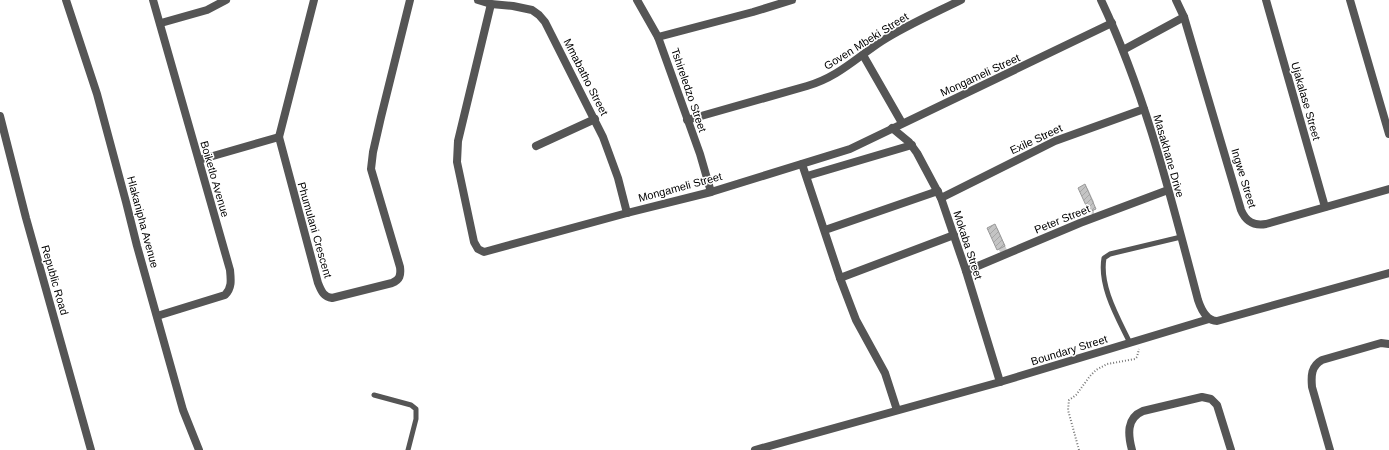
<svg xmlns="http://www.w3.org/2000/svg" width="1389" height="450" font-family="Arial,sans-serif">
	<defs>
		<pattern id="building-hatch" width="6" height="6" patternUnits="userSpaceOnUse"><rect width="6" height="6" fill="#c4c4c4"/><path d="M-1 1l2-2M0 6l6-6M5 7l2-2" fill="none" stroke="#a7a7a7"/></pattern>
	</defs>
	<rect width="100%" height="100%" fill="#fff"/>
	<!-- shadow -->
	<g fill="#0003">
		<polygon points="1085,185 1088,189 1094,202 1094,215 1093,215 1090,212 1079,188"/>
		<polygon points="995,226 998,229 1007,250 1001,253 998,249"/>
	</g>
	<!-- building -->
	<g fill="url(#building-hatch)" stroke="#999">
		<polygon points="1085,184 1096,209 1089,212 1078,188"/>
		<polygon points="995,224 1005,246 997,250 987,228"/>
	</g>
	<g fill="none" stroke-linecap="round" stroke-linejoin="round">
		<!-- path -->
		<polyline stroke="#777" stroke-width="2" stroke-dasharray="1 2" stroke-linecap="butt" points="1079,450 1068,410 1069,400 1076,395 1090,376 1096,370 1107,364 1135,359 1137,357 1139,349"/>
		<!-- service -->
		<g stroke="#555" stroke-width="5">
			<path d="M1130 343C1118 318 1099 286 1104 258L1110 254 1181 237"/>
			<polyline points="374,395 411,405 416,409 416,419 408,450"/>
		</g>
		<!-- minor -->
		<g stroke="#555" stroke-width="8">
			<polyline points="66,0 97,94 126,202 137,246 183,410 199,450"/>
			<path d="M153 0 230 270C231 280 232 288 225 295L157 316"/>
			<path d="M314 0 279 137 318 283C321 290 323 297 332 298L392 283C400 280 401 275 400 267L371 169 373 152 381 117 410 0"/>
			<polyline points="478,0 491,4 513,6 532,10 539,15 545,22 603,137 618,178 627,213"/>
			<polyline points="637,0 658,37 700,154 711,192"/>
			<path d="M1176 0 1184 17 1241 210C1246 222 1254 226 1266 224L1389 189"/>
			<polyline points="1266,0 1325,207"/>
			<polyline points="1350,0 1389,134"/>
			<polyline points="491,4 458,141 457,162 474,242 478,249 484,252 627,213 711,192 850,149 1112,23"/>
			<polyline points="161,23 207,10 226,0"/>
			<polyline points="658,37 753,12 792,0"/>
			<polyline points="1123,50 1184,17"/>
			<polyline points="863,55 902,123"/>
			<path d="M687 120 807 86C838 77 856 58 882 41 907 25 935 13 961 0"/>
			<polyline points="892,128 909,142 917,153 941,198 966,271 1000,382"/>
			<polyline points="536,146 595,119"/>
			<polyline points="199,160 279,137"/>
			<polyline points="802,164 840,278 856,320 885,373 897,410"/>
			<polyline points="807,176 912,145"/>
			<polyline points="941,198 1055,141 1144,109"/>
			<polyline points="825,230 938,191"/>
			<polyline points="966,271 1080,223 1168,190"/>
			<polyline points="840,278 954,235"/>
			<polyline points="755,450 1000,382 1209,319"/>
			<path d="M1132 450C1128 435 1126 418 1143 411L1202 397 1211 399 1217 405 1231 450"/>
			<path d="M1330 450 1312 387C1311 376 1311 366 1322 360L1381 343 1389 344"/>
		</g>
		<!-- tertiary -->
		<g stroke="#555" stroke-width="8">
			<path d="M1101 0C1146 95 1171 198 1198 300 1201 309 1206 321 1217 321L1389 273"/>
			<polyline points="0,116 26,218 91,450"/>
		</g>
	</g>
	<g text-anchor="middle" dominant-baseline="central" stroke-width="3" stroke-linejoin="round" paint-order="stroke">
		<!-- street labels -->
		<g font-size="11" fill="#000" stroke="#fff">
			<text transform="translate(866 41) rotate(-32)">Goven Mbeki Street</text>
			<text transform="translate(980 75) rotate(-25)">Mongameli Street</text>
			<text transform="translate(586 77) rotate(63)">Mmabatho Street</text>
			<text transform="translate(689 90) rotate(71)">Tshireledzo Street</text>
			<text transform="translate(1306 101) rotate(74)">Ujakalase Street</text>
			<text transform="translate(1036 139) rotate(-25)">Exile Street</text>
			<text transform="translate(1169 156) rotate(74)">Masakhane Drive</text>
			<text transform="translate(1244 178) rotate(73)">Ingwe Street</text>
			<text transform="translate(215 179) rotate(74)">Boiketlo Avenue</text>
			<text transform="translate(680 187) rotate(-15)">Mongameli Street</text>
			<text transform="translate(1062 219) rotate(-22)">Peter Street</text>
			<text transform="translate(143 222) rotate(75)">Hlakanipha Avenue</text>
			<text transform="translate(315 230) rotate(74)">Phumulani Crescent</text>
			<text transform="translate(968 245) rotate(72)">Mokaba Street</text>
			<text transform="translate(55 280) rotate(74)">Republic Road</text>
			<text transform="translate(1069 350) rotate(-17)">Boundary Street</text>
		</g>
	</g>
</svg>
